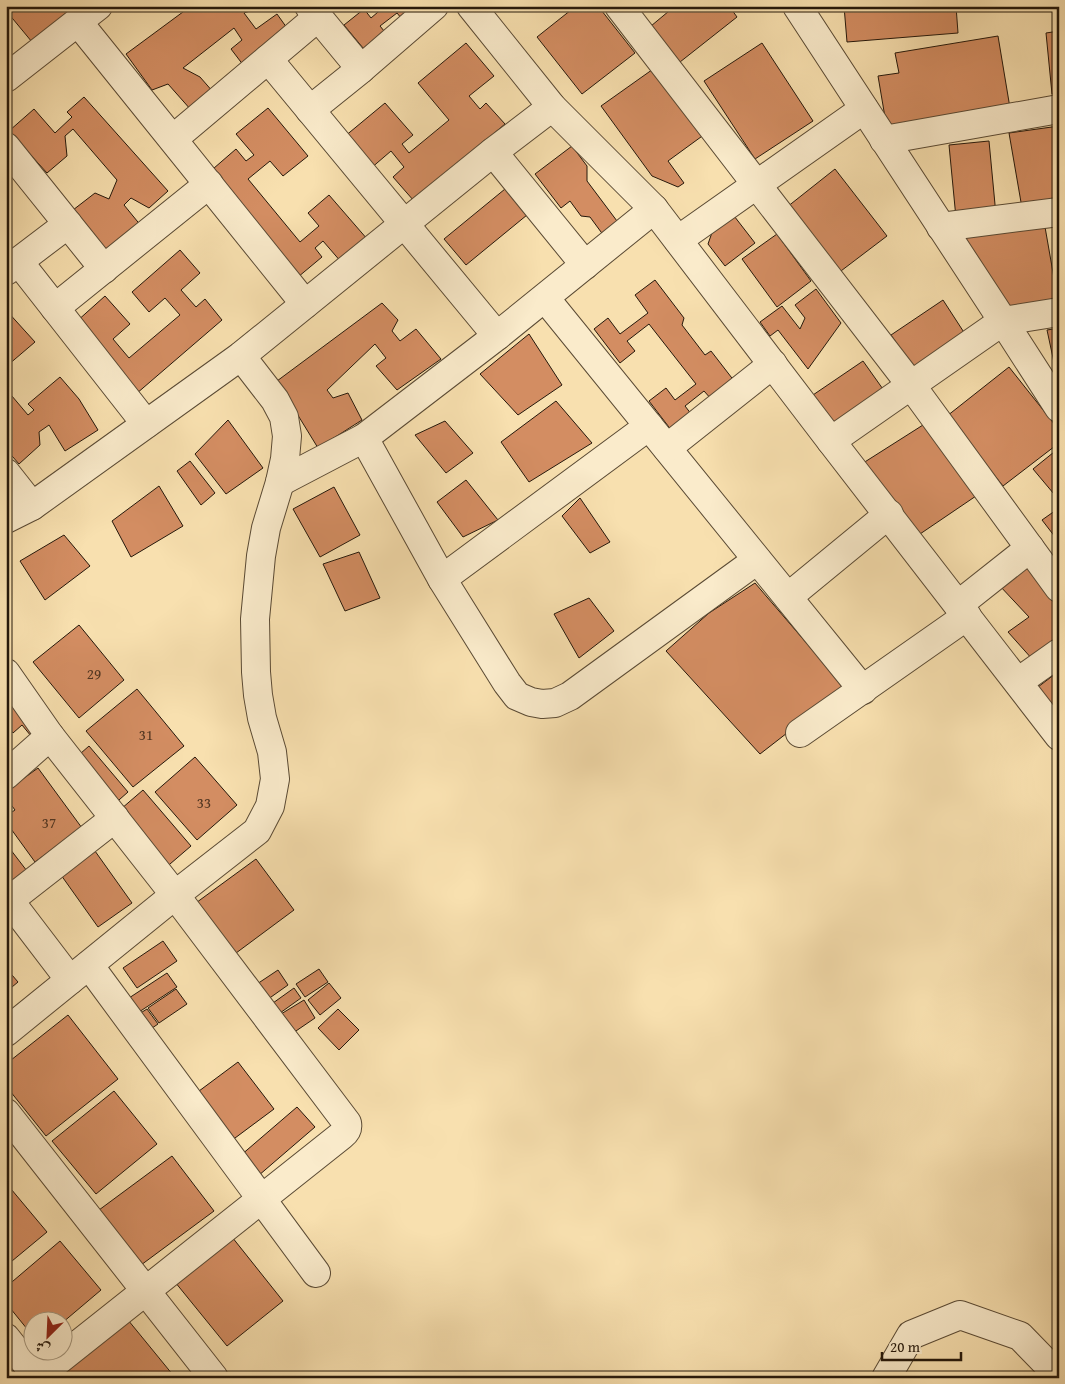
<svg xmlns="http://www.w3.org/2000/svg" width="1065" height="1384" font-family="'Gentium Book Plus',Amiri,serif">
	<rect width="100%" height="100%" fill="#f8e0af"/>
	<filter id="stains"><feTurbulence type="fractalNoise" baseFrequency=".004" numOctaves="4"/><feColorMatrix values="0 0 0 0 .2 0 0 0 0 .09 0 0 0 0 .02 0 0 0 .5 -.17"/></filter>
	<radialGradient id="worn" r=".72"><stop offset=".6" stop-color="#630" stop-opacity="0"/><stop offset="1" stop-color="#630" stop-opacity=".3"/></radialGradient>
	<!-- building -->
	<g fill="#d38d62" stroke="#25180b">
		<polygon points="16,6 75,6 32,42 8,13"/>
		<polygon points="191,6 251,6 253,10 244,13 256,29 277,14 292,35 247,70 231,49 242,40 234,28 183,68 200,77 228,109 207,128 168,84 152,90 126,54"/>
		<polygon points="385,6 428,6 406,24 397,13 380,26 389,37 368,54 344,25 364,9 371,18"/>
		<polygon points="576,6 598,6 635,53 582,94 537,37"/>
		<polygon points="675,6 729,6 737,17 680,62 651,26"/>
		<polygon points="844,6 956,6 958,33 847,42"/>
		<polygon points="1059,31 1059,94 1052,94 1046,33"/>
		<polygon points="998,36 1010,108 887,129 878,76 899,73 895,53"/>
		<polygon points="466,43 494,76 469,96 480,109 486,103 505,124 414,201 393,177 404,167 391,151 370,169 344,137 385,103 413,135 402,144 409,153 449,120 418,83"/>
		<polygon points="762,43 813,121 755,159 704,81"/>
		<polygon points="656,67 705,134 668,161 684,183 678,187 652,176 601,106"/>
		<polygon points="84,97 168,191 149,208 131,198 124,205 142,227 110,254 73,210 95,193 109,199 117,180 73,129 65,136 67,156 47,173 9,131 34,109 55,133 72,117 67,112"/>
		<polygon points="268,108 308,156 283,176 270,161 248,179 300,242 319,226 308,213 329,195 368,240 342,263 323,241 315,248 322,257 292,282 206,175 236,149 246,161 254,155 236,134"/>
		<polygon points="1059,126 1059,202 1022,208 1009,133"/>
		<polygon points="989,141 996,215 956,218 949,145"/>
		<polygon points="572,146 587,166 587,181 620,225 604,236 590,217 581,216 570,201 561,208 535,174"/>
		<polygon points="835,169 887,236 833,277 782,211"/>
		<polygon points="505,189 527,215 466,265 444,239"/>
		<polygon points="731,212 755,243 725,266 708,244 715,224"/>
		<polygon points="1045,227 1058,301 1006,310 955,235"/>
		<polygon points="777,234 811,281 777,307 742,259"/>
		<polygon points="180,250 200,273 181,290 196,307 205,299 222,320 136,394 76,322 105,296 130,324 113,339 129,358 180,315 165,298 149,312 132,292"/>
		<polygon points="655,280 684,318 682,325 705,355 711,351 735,382 712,400 704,391 685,406 695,419 675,435 649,401 666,388 675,400 696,384 649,324 627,341 635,351 620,363 594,329 608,318 620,334 648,313 635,295"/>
		<polygon points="816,289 841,323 808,369 778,330 770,336 760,322 782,306 800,329 805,318 795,305"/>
		<polygon points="943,300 967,337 916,372 891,335"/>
		<polygon points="382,303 398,320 392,331 400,341 416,329 441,359 397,390 376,366 386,358 375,344 327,390 333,398 348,393 362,420 318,448 277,381"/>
		<polygon points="6,310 35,342 8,365 6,364"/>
		<polygon points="1059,328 1059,386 1047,330"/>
		<polygon points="529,334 562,385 518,415 480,374"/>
		<polygon points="863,361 885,392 832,427 810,397"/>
		<polygon points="1009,367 1059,430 1059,443 1003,486 947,416"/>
		<polygon points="60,377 79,399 98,430 65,451 49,425 39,432 40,445 19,464 6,449 6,389 28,415 34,410 28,404"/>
		<polygon points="556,401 592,443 529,482 501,442"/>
		<polygon points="228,420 263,468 226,494 195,454"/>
		<polygon points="445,421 473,453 446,473 415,435"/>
		<polygon points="923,425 976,496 920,534 860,465"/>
		<polygon points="1059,448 1059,500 1033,469"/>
		<polygon points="190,461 215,493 201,505 177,471"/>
		<polygon points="466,480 498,520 463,537 437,502"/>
		<polygon points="159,486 183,526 131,557 112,521"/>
		<polygon points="334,487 360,535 320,557 293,509"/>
		<polygon points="580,498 610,542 590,553 562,516"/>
		<polygon points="1059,508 1059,542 1042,520"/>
		<polygon points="64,535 90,566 45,600 20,561"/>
		<polygon points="359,552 380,598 345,611 323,564"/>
		<polygon points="1027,564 1059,606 1059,642 1033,660 1008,632 1029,617 999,585"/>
		<polygon points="755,583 845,688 760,754 666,651 709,613"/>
		<polygon points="589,598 614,631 579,658 554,614"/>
		<polygon points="79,625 124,680 79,718 33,662"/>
		<polygon points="1059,671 1059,715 1038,687"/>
		<polygon points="6,688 42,727 31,736 22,725 13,733 6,724"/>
		<polygon points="137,689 184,746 133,787 86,731"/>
		<polygon points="89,746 128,792 111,807 72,761"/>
		<polygon points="195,757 237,805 197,840 155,792"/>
		<polygon points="38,768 82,828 35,862 6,822 6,816 15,810 6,798 6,791"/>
		<polygon points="143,790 191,846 163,870 114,815"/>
		<polygon points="90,844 132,903 98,927 56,868"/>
		<polygon points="7,845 27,871 6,886 6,846"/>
		<polygon points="256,859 294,910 228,959 189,908"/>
		<polygon points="163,941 177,961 137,988 123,968"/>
		<polygon points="6,968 18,982 6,992"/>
		<polygon points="319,969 328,982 305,997 296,984"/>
		<polygon points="278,970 288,985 264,1002 254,986"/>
		<polygon points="167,973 177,987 139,1012 129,998"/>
		<polygon points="329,983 341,998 320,1015 308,1000"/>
		<polygon points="294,988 301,998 280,1013 273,1003"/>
		<polygon points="176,989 187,1004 159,1023 148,1008"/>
		<polygon points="304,1000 315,1018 293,1033 281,1014"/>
		<polygon points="147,1009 158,1024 142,1035 131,1019"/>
		<polygon points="338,1009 359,1030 339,1050 318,1028"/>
		<polygon points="68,1015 118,1079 46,1136 6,1086 6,1064"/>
		<polygon points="238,1062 274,1109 231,1141 195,1094"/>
		<polygon points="114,1091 157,1144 96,1194 52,1141"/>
		<polygon points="297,1107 315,1127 258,1176 240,1156"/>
		<polygon points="172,1156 214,1211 141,1265 99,1210"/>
		<polygon points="6,1183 47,1232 6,1266"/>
		<polygon points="232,1237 283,1301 227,1346 175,1282"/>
		<polygon points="60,1241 101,1290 62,1323 62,1322 32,1322 32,1335 6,1303 6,1287"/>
		<polygon points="128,1320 173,1375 170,1378 70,1378 65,1372"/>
	</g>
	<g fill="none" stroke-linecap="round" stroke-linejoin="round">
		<!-- minor casing -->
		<g stroke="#5a4a34" stroke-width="30">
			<g id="minor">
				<polyline points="309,6 361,69"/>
				<polyline points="471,6 552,107 654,209 831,441 1059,736"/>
				<polyline points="619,6 911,385 1059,588"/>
				<polyline points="797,6 1003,321 1059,408"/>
				<polyline points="78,22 305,304"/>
				<polyline points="268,59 497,336"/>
				<polyline points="6,78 98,6"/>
				<polyline points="310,110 361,69 434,6"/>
				<polyline points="173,139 318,17"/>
				<polyline points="884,140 1059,109"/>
				<polyline points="6,147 104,269"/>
				<polyline points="493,152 585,265"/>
				<polyline points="941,227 1059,212"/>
				<polyline points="678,240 864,109"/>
				<polyline points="19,262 146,424"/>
				<polyline points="6,271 68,224"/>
				<polyline points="545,298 863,690"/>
				<polyline points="55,308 209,184"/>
				<polyline points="364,438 442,579 507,683 517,696 531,702 542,704 555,703 570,696 757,560"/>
				<polyline points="831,441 1003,321 1059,312"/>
				<polyline points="667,448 773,364"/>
				<polyline points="6,473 32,506"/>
				<polyline points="280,482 364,438 497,336 654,209"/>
				<polyline points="6,519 32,506 241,356 493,152 552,107"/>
				<polyline points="442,579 649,426"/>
				<polyline points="788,597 889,514"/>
				<polyline points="958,605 1030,548"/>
				<path d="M6 673 50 736 175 895 347 1123C348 1128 346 1132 342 1135L36 1378"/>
				<polyline points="1018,682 1059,653"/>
				<polyline points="800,733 967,616"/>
				<polyline points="6,775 50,736"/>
				<polyline points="6,896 70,980"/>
				<polyline points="6,903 115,818"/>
				<polyline points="89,965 316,1273"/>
				<polyline points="6,1032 175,895 257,831 270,806 275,779 272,752 262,718 258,695 256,672 255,619 261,556 266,528 280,482 285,459 287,436 284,417 275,400 241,356"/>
				<polyline points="6,1113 214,1378"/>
				<polyline points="6,1338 38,1378"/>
				<polyline points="886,1378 911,1335 960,1315 1020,1336 1054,1371 1057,1378"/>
			</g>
		</g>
		<!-- minor -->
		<use href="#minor" stroke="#faebcb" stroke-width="28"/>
	</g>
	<g text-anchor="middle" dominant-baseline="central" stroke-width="4.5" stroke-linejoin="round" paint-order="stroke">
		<!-- number labels -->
		<g font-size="15" fill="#503521">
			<text x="94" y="673">29</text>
			<text x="146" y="734">31</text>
			<text x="204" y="802">33</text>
			<text x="49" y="822">37</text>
		</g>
	</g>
	<!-- margin -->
	<rect width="1065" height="1384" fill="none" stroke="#f8e0af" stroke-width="25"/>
	<rect x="8" y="8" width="1050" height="1369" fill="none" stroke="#25180b" stroke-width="2.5"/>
	<rect x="12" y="12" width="1040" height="1359" fill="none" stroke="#25180b"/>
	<!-- north arrow -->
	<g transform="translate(48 1336) rotate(204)"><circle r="24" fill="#faebcb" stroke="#a5977e"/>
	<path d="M0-4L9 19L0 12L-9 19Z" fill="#8f2418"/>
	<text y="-8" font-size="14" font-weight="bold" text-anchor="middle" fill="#25180b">ش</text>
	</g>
	<!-- scale -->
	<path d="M882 1352v8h79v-8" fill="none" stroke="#25180b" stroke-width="2.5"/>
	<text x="890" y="1352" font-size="15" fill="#25180b" stroke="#faebcb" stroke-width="4" paint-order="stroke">20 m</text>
	<rect width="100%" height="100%" filter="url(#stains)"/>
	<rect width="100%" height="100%" fill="url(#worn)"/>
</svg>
